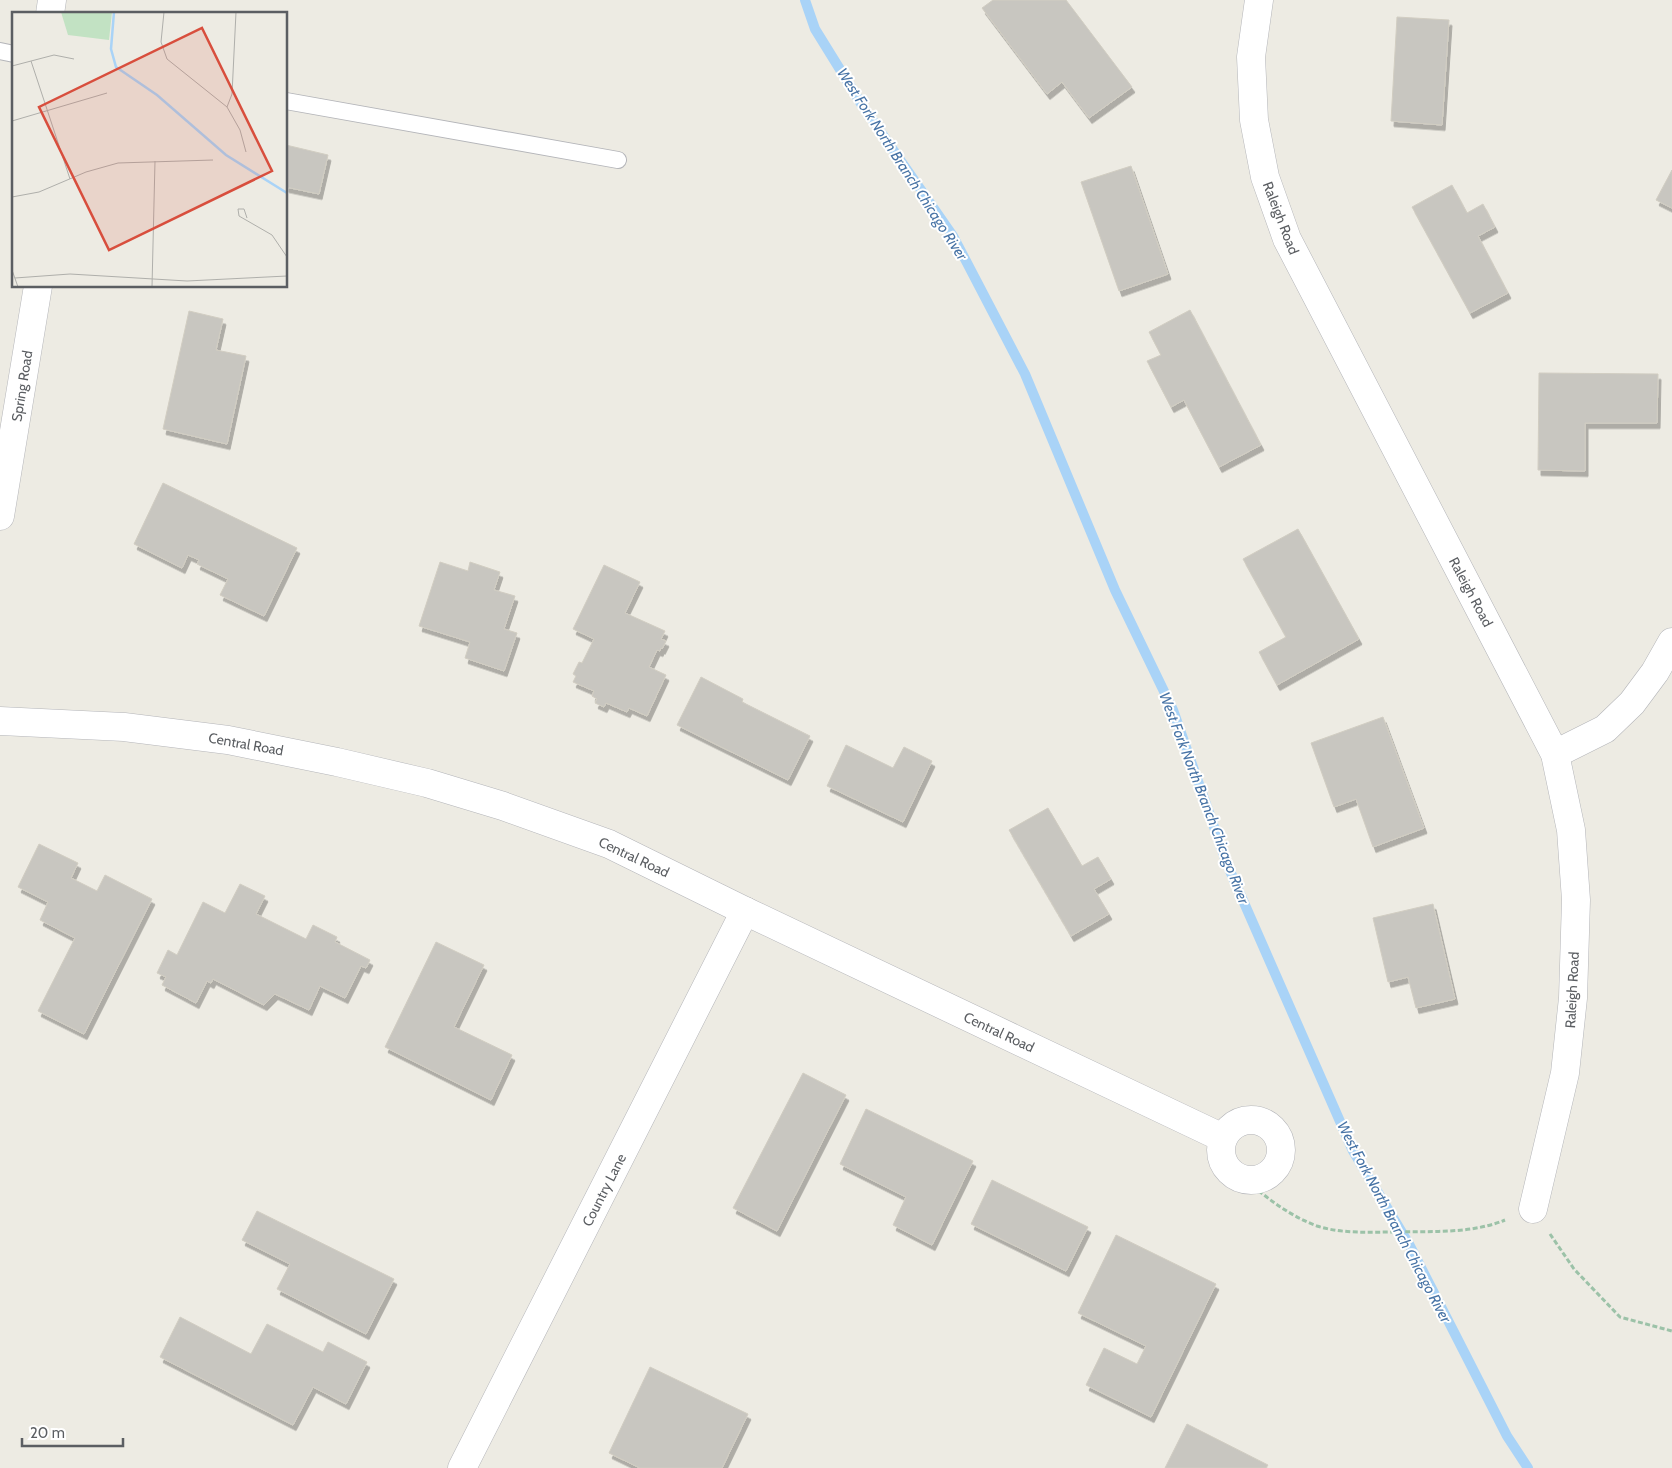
<svg xmlns="http://www.w3.org/2000/svg" width="1672" height="1468" font-family="Cabin,sans-serif">
	<defs>
		<filter id="shadow"><feDropShadow dx="3" dy="5.5" stdDeviation="0" flood-color="#0004"/></filter>
	</defs>
	<rect width="100%" height="100%" fill="#edebe3"/>
	<g fill="none" stroke-linecap="round" stroke-linejoin="round">
		<!-- stream -->
		<polyline stroke="#a9d3f7" stroke-width="10" points="805,0 815,29 862,105 953,236 1025,374 1115,590 1173,710 1227,864 1353,1151 1409,1244 1507,1436 1528,1468"/>
	</g>
	<!-- building -->
	<g fill="#c8c6c0" stroke="#d1cdc2" filter="url(#shadow)">
		<polygon points="993,0 1066,0 1132,87 1089,118 1062,82 1047,94 982,8"/>
		<polygon points="1397,17 1449,20 1442,125 1391,121"/>
		<polygon points="286,145 328,155 319,194 286,187"/>
		<polygon points="1131,166 1168,274 1119,291 1081,182"/>
		<polygon points="1672,170 1672,208 1656,200"/>
		<polygon points="1452,185 1467,213 1483,204 1495,227 1478,236 1508,293 1470,313 1412,207"/>
		<polygon points="1190,310 1261,445 1219,467 1184,400 1171,407 1147,361 1161,355 1149,332"/>
		<polygon points="189,311 223,319 216,350 246,356 227,444 163,429"/>
		<polygon points="1539,373 1658,374 1657,423 1585,423 1585,471 1538,470"/>
		<polygon points="163,483 297,548 264,616 220,595 228,579 197,564 199,560 188,555 182,568 134,544"/>
		<polygon points="1298,529 1359,639 1277,685 1259,652 1286,637 1243,559"/>
		<polygon points="440,562 468,571 470,562 500,572 494,590 515,596 504,629 517,633 504,671 465,658 470,642 419,626"/>
		<polygon points="604,565 640,582 625,613 665,631 661,639 666,641 662,649 661,648 660,651 657,650 649,667 666,675 647,716 629,708 627,712 606,703 604,707 595,703 597,699 592,696 594,691 573,682 576,676 573,674 579,662 582,663 594,639 573,629"/>
		<polygon points="701,677 743,699 742,702 810,736 788,780 677,725"/>
		<polygon points="1383,717 1424,828 1373,847 1356,799 1334,807 1311,743"/>
		<polygon points="846,745 893,768 904,747 932,761 903,822 827,786"/>
		<polygon points="1048,808 1082,866 1098,857 1111,879 1094,889 1109,914 1071,936 1009,830"/>
		<polygon points="39,844 78,863 71,878 97,891 105,875 152,899 84,1034 38,1011 75,938 40,920 48,902 18,887"/>
		<polygon points="240,884 265,896 256,914 306,939 313,925 337,937 335,942 370,960 366,968 361,966 345,998 320,986 309,1010 275,994 264,1005 213,979 211,983 207,981 196,1003 162,985 166,977 157,973 168,950 177,955 203,902 225,913"/>
		<polygon points="1433,904 1455,999 1416,1008 1408,977 1388,982 1373,918"/>
		<polygon points="436,942 484,965 454,1027 512,1055 491,1100 385,1047"/>
		<polygon points="803,1073 846,1095 777,1231 733,1208"/>
		<polygon points="866,1109 973,1161 932,1245 893,1225 906,1197 840,1164"/>
		<polygon points="992,1180 1088,1227 1066,1271 971,1224"/>
		<polygon points="257,1211 394,1279 366,1334 277,1289 290,1264 242,1240"/>
		<polygon points="1116,1235 1216,1284 1151,1417 1086,1385 1104,1348 1137,1364 1146,1346 1078,1313"/>
		<polygon points="180,1317 251,1354 267,1324 323,1352 328,1342 367,1362 346,1404 313,1387 293,1425 160,1357"/>
		<polygon points="650,1367 748,1414 722,1468 640,1468 609,1453"/>
		<polygon points="1187,1424 1268,1465 1266,1468 1165,1468"/>
	</g>
	<g fill="none" stroke-linecap="round" stroke-linejoin="round">
		<!-- lane casing -->
		<g stroke="#b4b5b9" stroke-width="18">
			<g id="lane">
				<polyline points="0,51 14,54"/>
				<polyline points="286,101 618,160"/>
			</g>
		</g>
		<!-- street casing -->
		<g stroke="#b4b5b9" stroke-width="29">
			<g id="street">
				<polyline points="1259,0 1251,57 1254,120 1265,177 1287,239 1555,754 1571,830 1576,900 1573,998 1565,1073 1533,1209"/>
				<polyline points="50,14 52,0"/>
				<polyline points="0,516 38,286"/>
				<polyline points="0,721 124,727 228,740 337,762 427,783 503,806 609,844 745,911 1223,1138"/>
				<polyline points="1555,754 1605,729 1632,703 1655,672 1672,642"/>
				<circle cx="1251" cy="1150" r="30"/>
				<polyline points="462,1468 745,911"/>
			</g>
		</g>
		<!-- path -->
		<g stroke="#9cc2a8" stroke-width="3" stroke-dasharray="5 2.5" stroke-linecap="butt">
			<path d="M1247 1181C1268 1199 1290 1216 1317 1226 1342 1234 1369 1232 1396 1232 1432 1231 1471 1234 1505 1220"/>
			<polyline points="1550,1234 1574,1269 1620,1317 1672,1331"/>
		</g>
		<!-- lane -->
		<use href="#lane" stroke="#fff" stroke-width="16"/>
		<!-- street -->
		<use href="#street" stroke="#fff" stroke-width="28"/>
	</g>
	<g text-anchor="middle" dominant-baseline="central" stroke-width="4" stroke-linejoin="round" paint-order="stroke">
		<!-- street labels -->
		<g font-size="14" fill="#5b5e62" stroke="#fff">
			<text transform="translate(1281 218) rotate(69)">Raleigh Road</text>
			<text transform="translate(22 386) rotate(-81)">Spring Road</text>
			<text transform="translate(1471 592) rotate(62)">Raleigh Road</text>
			<text transform="translate(246 744) rotate(10)">Central Road</text>
			<text transform="translate(634 857) rotate(25)">Central Road</text>
			<text transform="translate(1572 990) rotate(-87)">Raleigh Road</text>
			<text transform="translate(999 1032) rotate(25)">Central Road</text>
			<text transform="translate(604 1190) rotate(-63)">Country Lane</text>
		</g>
		<!-- water labels -->
		<g font-size="15" font-style="italic" fill="#4874a6" stroke="#fff">
			<text transform="translate(902 164) rotate(57)">West Fork North Branch Chicago River</text>
			<text transform="translate(1204 798) rotate(69)">West Fork North Branch Chicago River</text>
			<text transform="translate(1394 1222) rotate(62)">West Fork North Branch Chicago River</text>
		</g>
	</g>
	<!-- overview -->
	<g transform="translate(12 12)">
		<rect width="275" height="275" fill="#edebe3"/>
		<path d="M49 0H100L97 28 56 23Z" fill="#c2e2c3"/>
		<path fill="none" stroke="#a9d3f7" stroke-width="2.5" d="M102 0 99 37 104 55 145 83 214 143 275 181"/>
		<path fill="none" stroke="#afafab" stroke-width="1" d="M152 0 149 30 155 47 215 95 228 118 234 140M19 49 58 167M0 54 42 43 62 47M215 95 220 82 224 0M0 109 95 81M0 185 27 180 74 160 106 151 201 148M235 206 232 197H226L227 204 260 223 275 245M0 258 6 275M3 266 58 262 175 269 275 264M140 275 143 149"/>
		<path fill="#d84e3d" fill-opacity="0.15" stroke="#d84e3d" stroke-width="2.5" d="M190 16 260 159 97 238 27 95Z"/>
		<rect width="275" height="275" fill="none" stroke="#5b5e62" stroke-width="2.5"/>
	</g>
	<!-- scale -->
	<path d="M22 1438v8h101v-8" fill="none" stroke="#5b5e62" stroke-width="2.5"/>
	<text x="30" y="1438" font-size="15" fill="#5b5e62" stroke="#ffffff" stroke-width="4" paint-order="stroke">20 m</text>
</svg>
